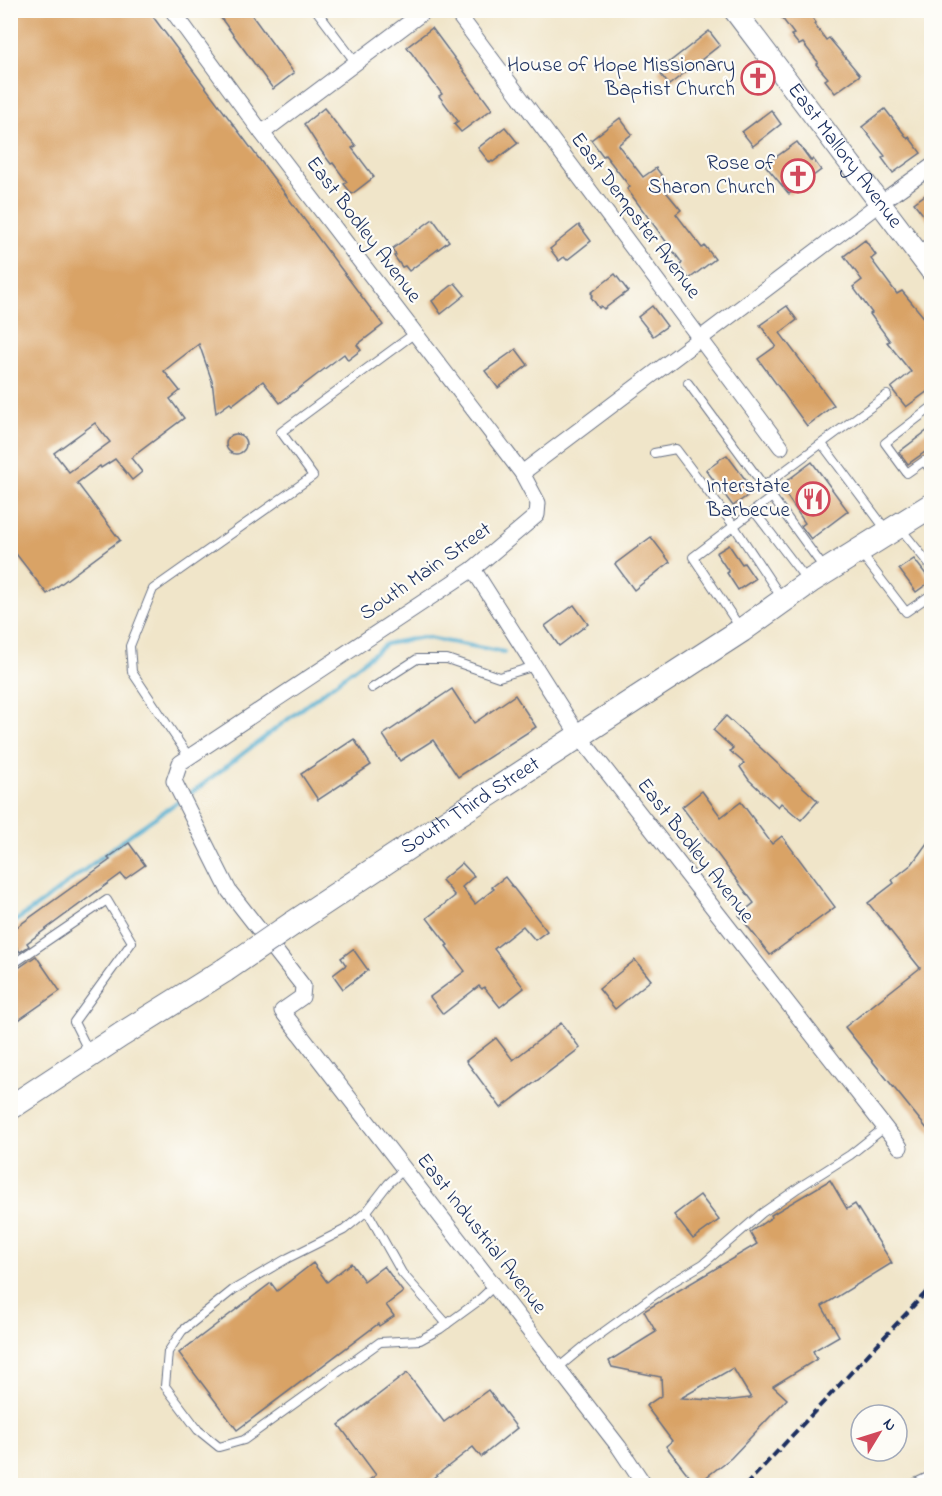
<svg xmlns="http://www.w3.org/2000/svg" width="942" height="1496" font-family="'Indie Flower',sans-serif">
	<rect width="100%" height="100%" fill="#fdfcf7"/>
	<filter id="ink" filterUnits="userSpaceOnUse"><feTurbulence type="fractalNoise" baseFrequency=".0167" numOctaves="2"/><feDisplacementMap in="SourceGraphic" scale="12" xChannelSelector="R" yChannelSelector="G"/><feConvolveMatrix kernelMatrix="1 2 1 2 8 2 1 2 1" color-interpolation-filters="sRGB"/></filter>
	<filter id="wash" filterUnits="userSpaceOnUse"><feTurbulence type="fractalNoise" baseFrequency=".008" numOctaves="4" result="noise"/><feDisplacementMap in="SourceGraphic" scale="24" xChannelSelector="R" yChannelSelector="G"/><feGaussianBlur stdDeviation="1.35" result="paint"/><feColorMatrix in="noise" values="0 0 0 0 0 0 0 0 0 0 0 0 0 0 0 0 0 1.4 0 .05"/><feComposite in="paint" operator="in"/></filter>
	<g filter="url(#wash)">
		<rect width="100%" height="100%" fill="#f0e5c9"/>
		<g fill="none" stroke-linecap="round" stroke-linejoin="round">
			<!-- stream -->
			<g stroke="#52aed0" stroke-width="4">
				<polyline points="185,797 202,785 386,644 423,637 504,652"/>
				<polyline points="10,925 47,899 131,834 179,801"/>
			</g>
		</g>
		<g id="blocks">
			<!-- building -->
			<g fill="#d9a366" fill-rule="evenodd">
				<path d="M10 10H148L383 325 357 345 361 350 348 360 344 354 280 403 263 381 232 405 230 403 216 413 212 381 199 344 174 363 164 371 180 391 170 399 184 418 131 458 142 472 132 480 115 459 101 468 100 466 77 483 120 540 47 594 10 546ZM95 423 110 442 69 472 54 453Z"/>
				<polygon points="215,10 248,10 294,73 273,89"/>
				<polygon points="776,10 807,10 816,23 814,24 826,40 829,38 860,75 835,93 825,80 828,78 816,64 818,62 803,43 799,45 791,35 794,34"/>
				<polygon points="432,28 492,109 461,132 454,124 458,121 439,96 442,94 407,47"/>
				<polygon points="709,31 720,45 669,85 658,71"/>
				<polygon points="324,108 345,135 346,134 356,146 352,148 374,177 352,194 344,184 347,182 333,163 331,164 322,152 304,124"/>
				<polygon points="885,109 908,139 909,137 921,153 893,173 882,158 885,156 862,127"/>
				<polygon points="771,110 781,124 753,146 742,132"/>
				<polygon points="620,118 632,134 618,145 643,177 656,168 668,184 663,188 681,210 676,214 702,248 705,246 715,259 689,279 679,266 682,263 627,189 630,187 605,155 603,156 591,140"/>
				<polygon points="505,127 518,143 493,162 492,161 490,163 478,148"/>
				<polygon points="797,142 811,161 813,159 821,170 789,194 765,165"/>
				<polygon points="932,190 932,226 914,203"/>
				<polygon points="433,219 449,241 409,271 405,266 402,267 394,256 396,255 392,249"/>
				<polygon points="579,225 591,241 567,260 564,257 559,261 550,249 555,245 555,244"/>
				<polygon points="865,240 876,255 871,259 897,294 902,291 932,327 932,388 906,407 891,388 911,372 887,342 890,341 870,314 872,313 853,287 862,280 844,256"/>
				<polygon points="615,274 628,291 604,309 601,306 599,308 591,297 593,295 591,293"/>
				<polygon points="455,283 465,295 441,314 432,301"/>
				<polygon points="652,306 667,326 653,336 638,317"/>
				<polygon points="787,306 797,320 780,333 834,405 807,426 758,359 776,346 760,325"/>
				<polygon points="516,349 528,365 498,388 485,371"/>
				<polygon points="932,427 932,447 908,464 899,452"/>
				<circle cx="236" cy="444" r="10"/>
				<polygon points="727,455 754,491 733,506 706,470 719,461 718,460"/>
				<polygon points="812,462 848,511 811,539 801,526 805,523 780,486"/>
				<polygon points="651,537 670,562 634,590 615,564"/>
				<polygon points="729,545 742,564 744,563 755,579 738,590 727,573 729,572 716,553"/>
				<polygon points="914,559 931,581 916,592 899,569"/>
				<polygon points="574,605 588,624 559,646 545,626"/>
				<polygon points="452,689 474,723 515,695 536,727 458,777 433,740 400,761 383,735"/>
				<polygon points="726,716 818,801 801,820 781,803 778,807 749,780 740,767 744,763 730,751 733,748 713,730"/>
				<polygon points="354,739 371,765 318,800 301,774"/>
				<polygon points="702,791 721,817 741,802 772,844 782,836 835,907 770,955 739,915 754,903 682,807"/>
				<polygon points="932,836 932,1135 845,1027 920,968 868,903 894,883 892,880 912,864"/>
				<polygon points="129,843 145,865 125,879 121,874 27,943 29,946 20,952 10,938 10,932 110,860 108,858"/>
				<polygon points="462,863 474,876 462,887 475,904 494,889 492,887 505,877 547,931 535,940 523,926 494,949 524,988 500,1007 484,987 482,989 479,986 443,1014 430,997 465,971 446,946 448,945 427,918 455,896 442,880"/>
				<polygon points="353,949 368,970 343,989 333,975 346,965 341,958"/>
				<polygon points="36,956 60,991 10,1026 10,974"/>
				<polygon points="635,960 651,980 615,1009 599,989"/>
				<polygon points="561,1023 580,1048 501,1108 466,1061 496,1038 513,1060"/>
				<path d="M830 1180 847 1209 855 1204 892 1263 822 1306 839 1336 813 1351 817 1359 773 1386 787 1399 731 1458 696 1485 666 1446 672 1441 646 1406 662 1395 661 1377 612 1367 609 1361 656 1332 644 1311 757 1244 750 1232 772 1217 771 1215ZM733 1368 751 1398 724 1401 681 1398Z"/>
				<polygon points="700,1195 719,1220 693,1239 674,1215"/>
				<polygon points="313,1263 327,1282 351,1263 364,1281 384,1266 403,1292 386,1305 394,1316 379,1326 378,1324 237,1430 179,1353 271,1283 277,1291"/>
				<polygon points="407,1373 444,1422 488,1390 517,1428 481,1457 473,1447 424,1485 362,1485 376,1475 339,1425"/>
			</g>
		</g>
	</g>
	<g filter="url(#ink)">
		<use href="#blocks" fill-opacity="0" stroke="#666f83" stroke-width="1.5"/>
		<g fill="none" stroke-linecap="round" stroke-linejoin="round">
			<!-- service casing -->
			<g stroke="#666f83" stroke-width="10">
				<g id="service">
					<polyline points="316,10 356,63"/>
					<polyline points="688,383 764,486"/>
					<polyline points="932,407 885,443 907,473 924,461 932,472"/>
					<polyline points="822,444 887,531"/>
					<polyline points="654,453 676,449 734,526 781,597"/>
					<polyline points="754,511 806,579"/>
					<polyline points="901,529 932,568"/>
					<polyline points="860,552 906,612 932,594"/>
					<polyline points="824,568 764,486 887,395"/>
					<polyline points="741,629 693,557 772,497"/>
					<polyline points="372,688 417,659 447,659 499,677 535,666"/>
					<polyline points="189,757 132,672 130,646 153,589 313,476 281,432 415,333"/>
					<polyline points="10,966 107,900 132,942 74,1022 89,1052"/>
					<polyline points="404,1169 388,1184 367,1211 344,1230 288,1258 233,1290 182,1331 168,1352 165,1386 198,1430 219,1447 244,1440 380,1342 420,1340 440,1329 477,1302 494,1286"/>
					<polyline points="367,1211 402,1273 447,1324"/>
					<polyline points="558,1368 587,1344 671,1283 703,1264 762,1213 798,1188 850,1155 884,1128"/>
				</g>
			</g>
			<!-- minor casing -->
			<g stroke="#666f83" stroke-width="17">
				<g id="minor">
					<polyline points="172,10 262,133 522,473 538,503 537,515 473,569 180,763 174,781 229,891 303,986 302,997 282,1011 619,1447 645,1486"/>
					<polyline points="455,10 781,447"/>
					<polyline points="262,133 426,10"/>
					<polyline points="522,473 880,203 932,166"/>
					<polyline points="473,569 579,736 900,1147"/>
					<polyline points="917,1486 932,1479"/>
				</g>
			</g>
			<!-- secondary casing -->
			<g stroke="#666f83" stroke-width="23">
				<g id="secondary">
					<path id="s1" d="M734 10 932 272"/>
				</g>
			</g>
			<!-- primary casing -->
			<g stroke="#666f83" stroke-width="26">
				<g id="primary">
					<path id="s2" d="M292 924 434 830 742 630 812 580 932 505"/>
					<polyline points="10,1108 121,1035 225,970"/>
				</g>
			</g>
			<!-- service -->
			<use href="#service" stroke="#fff" stroke-width="8"/>
			<!-- minor -->
			<use href="#minor" stroke="#fff" stroke-width="15"/>
			<!-- secondary -->
			<use href="#secondary" stroke="#fff" stroke-width="21"/>
			<!-- primary -->
			<use href="#primary" stroke="#fff" stroke-width="24"/>
			<!-- rail -->
			<polyline stroke="#1b2f5e" stroke-width="4" stroke-dasharray="9 4.5" stroke-linecap="butt" points="745,1486 932,1286"/>
			<!-- primary-bridge casing -->
			<g stroke="#666f83" stroke-width="26" stroke-linecap="butt">
				<polyline id="primary-bridge" points="225,970 292,924"/>
			</g>
			<!-- primary-bridge -->
			<use href="#primary-bridge" stroke="#fff" stroke-width="24"/>
		</g>
	</g>
	<!-- icons -->
	<defs>
		<g id="church-ring" transform="scale(1.725)"><circle r="9.5" fill="#fdfcf7" stroke="#d1495b" stroke-width="1.5"/><path d="M-1.2-6h2.4v3.5h3.3v2.4h-3.3V6h-2.4V-.1h-3.3v-2.4h3.3Z" fill="#d1495b"/></g>
		<g id="restaurant-ring" transform="scale(1.725)"><circle r="9.5" fill="#fdfcf7" stroke="#d1495b" stroke-width="1.5"/><path d="M-5-6h1v4h1v-4h1v4h1v-4h1v5L-1.5 .5V6h-2V.5L-5-1ZM5-6V6H3V1.5H1.5Q1.5-4 5-6Z" fill="#d1495b"/></g>
	</defs>
	<g fill-rule="evenodd">
		<use href="#church-ring" x="758" y="78"/>
		<use href="#church-ring" x="798" y="176"/>
		<use href="#restaurant-ring" x="813" y="499"/>
	</g>
	<g text-anchor="middle" dominant-baseline="central" stroke-width="4.5" stroke-linejoin="round" paint-order="stroke">
		<!-- poi labels -->
		<g font-size="21" fill="#1b2f5e" stroke="#fdfcf7" text-anchor="end">
			<text x="735" y="66">House of Hope Missionary<tspan x="735" dy="24">Baptist Church</tspan></text>
			<text x="775" y="164">Rose of<tspan x="775" dy="24">Sharon Church</tspan></text>
			<text x="790" y="487">Interstate<tspan x="790" dy="24">Barbecue</tspan></text>
		</g>
		<!-- street labels -->
		<g font-size="21" fill="#1b2f5e" stroke="#fdfcf7">
			<text stroke="none"><textPath href="#s1" startOffset="183">East Mallory Avenue</textPath></text>
			<text transform="translate(635 216) rotate(53)">East Dempster Avenue</text>
			<text transform="translate(363 230) rotate(53)">East Bodley Avenue</text>
			<text transform="translate(426 572) rotate(-35)">South Main Street</text>
			<text stroke="none"><textPath href="#s2" startOffset="214">South Third Street</textPath></text>
			<text transform="translate(695 851) rotate(52)">East Bodley Avenue</text>
			<text transform="translate(481 1234) rotate(52)">East Industrial Avenue</text>
		</g>
	</g>
	<!-- margin -->
	<rect width="942" height="1496" fill="none" stroke="#fdfcf7" stroke-width="36"/>
	<!-- north arrow -->
	<g transform="translate(879 1433) rotate(52)"><circle r="28" fill="#fdfcf7" stroke="#a3aaba" stroke-width="1.5"/>
	<path d="M0-4.5L10 22L0 15L-10 22Z" fill="#d1495b"/>
	<text y="-9" font-size="16" font-weight="bold" text-anchor="middle" fill="#1b2f5e">N</text>
	</g>
</svg>
